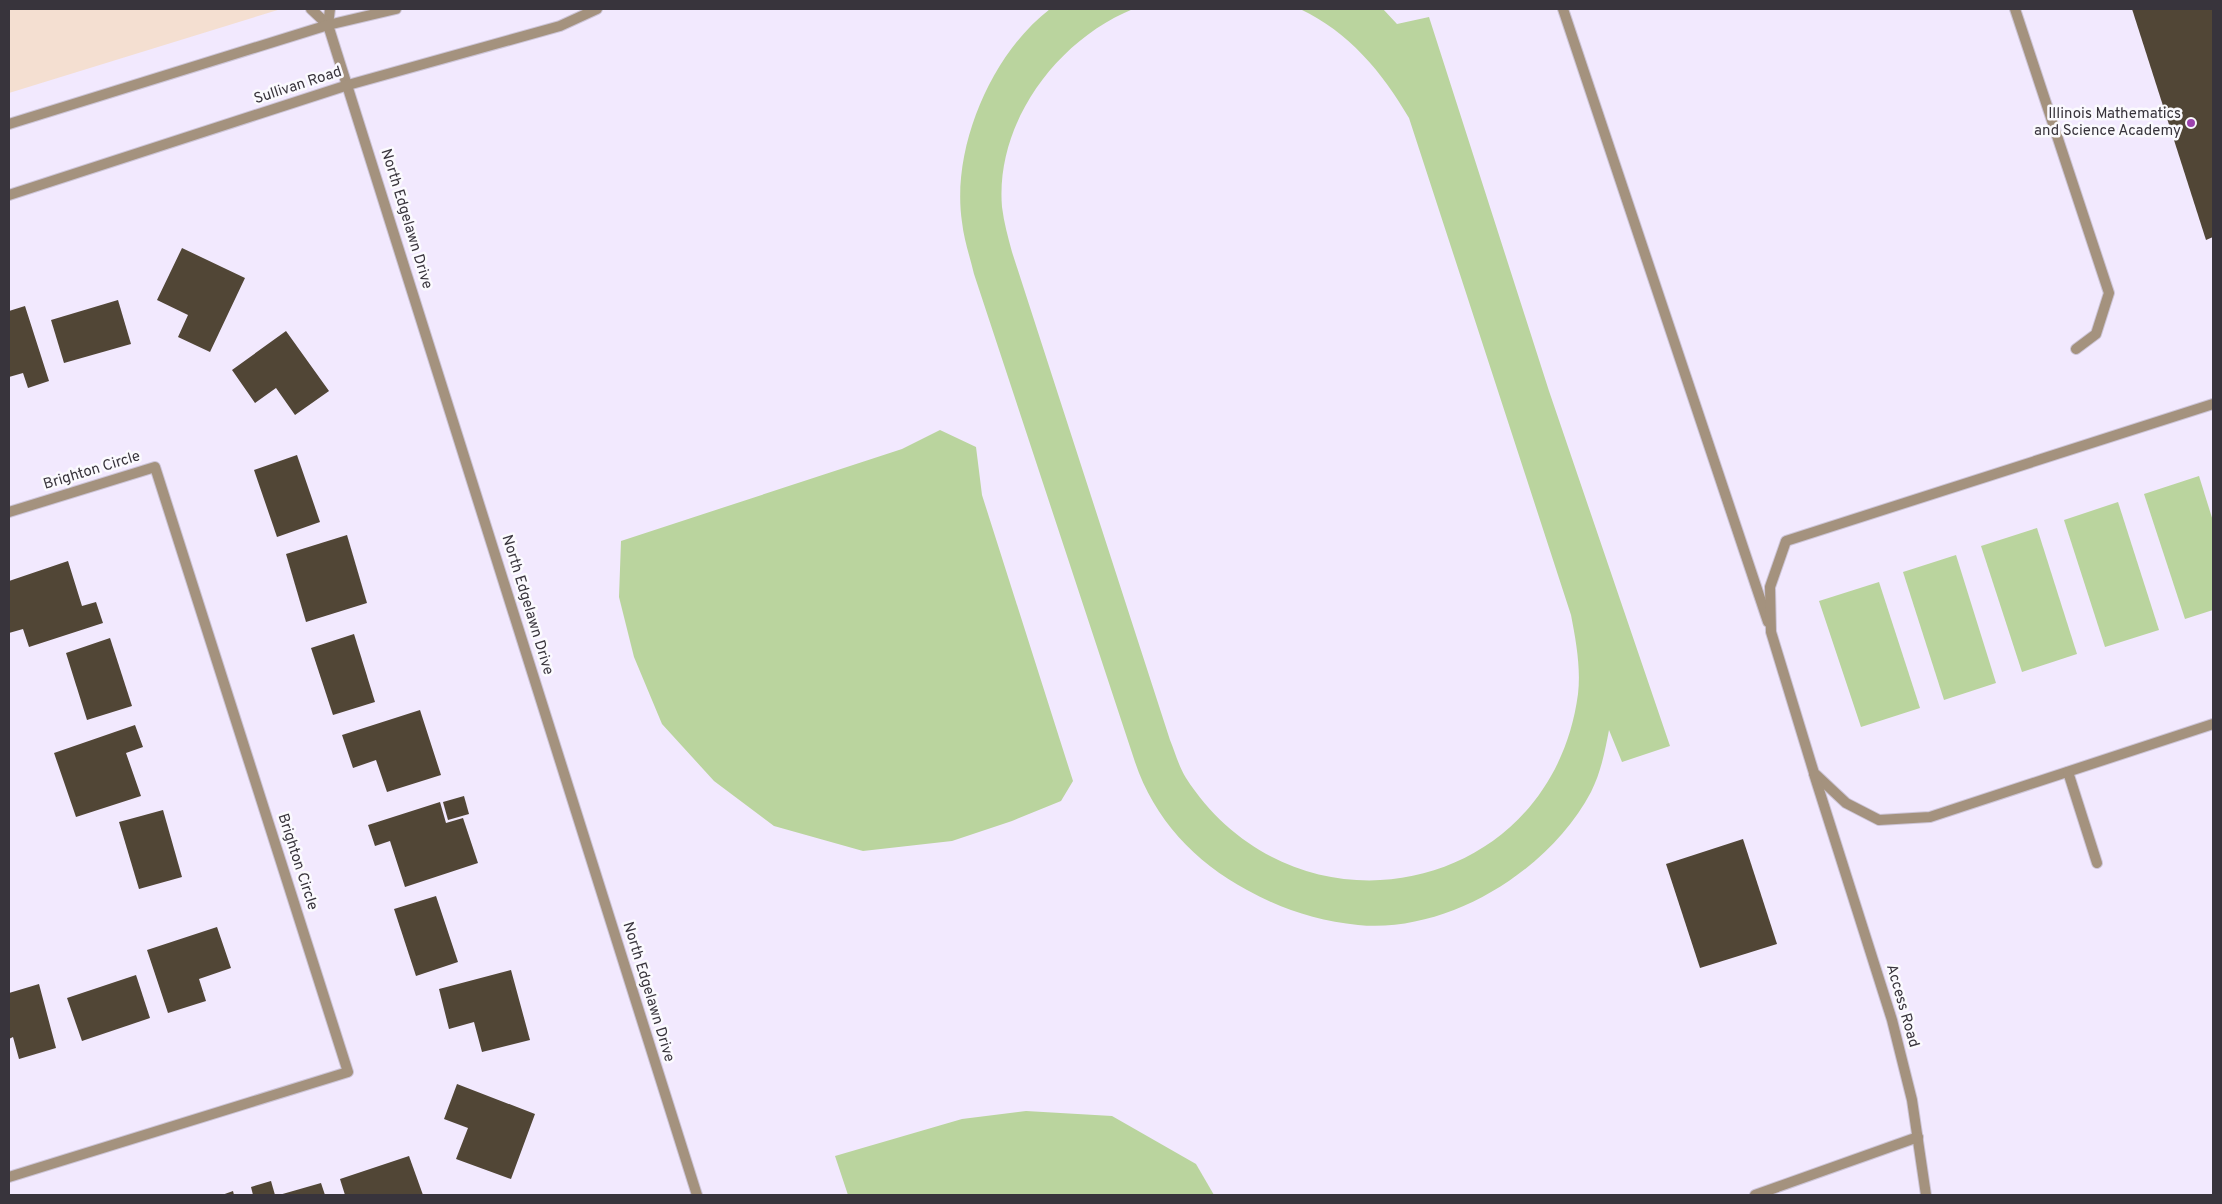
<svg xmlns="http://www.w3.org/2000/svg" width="2222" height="1204" font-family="Overpass,sans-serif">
	<rect width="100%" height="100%" fill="#f2e9fe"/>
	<!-- industrial -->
	<polygon fill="#f4dfd1" points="9,9 281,9 9,93"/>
	<!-- green -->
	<g fill="#bad49e">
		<path d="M1050 9H1133C1057 40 995 123 1002 207 1004 223 1008 237 1012 252L1170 740C1175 752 1179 767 1186 778 1296 948 1551 897 1578 694 1581 668 1576 641 1571 615L1409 118C1382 72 1349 32 1300 9H1383L1397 24 1429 17 1549 391 1670 746 1622 762 1609 730C1605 751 1601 772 1591 792 1550 870 1448 934 1358 925 1318 921 1281 909 1247 890 1195 862 1154 819 1135 762L974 274C970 257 964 240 962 222 951 149 991 54 1050 9Z"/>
		<polygon points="940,430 976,447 982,495 1073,781 1061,801 1012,821 952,841 863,851 774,826 714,781 662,724 634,657 619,597 621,541 902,449"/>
		<polygon points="2199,476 2213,521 2213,610 2185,619 2144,494"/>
		<polygon points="2118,502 2159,630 2105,647 2064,520"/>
		<polygon points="2037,528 2077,654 2022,672 1981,546"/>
		<polygon points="1956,555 1996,683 1944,700 1903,572"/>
		<polygon points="1879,582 1920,708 1861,727 1819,601"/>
		<polygon points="1026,1111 1112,1116 1196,1164 1214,1195 848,1195 835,1156 962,1119"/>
	</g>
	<!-- building -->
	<g fill="#514636">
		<polygon points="2132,9 2213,9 2213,237 2206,240"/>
		<polygon points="182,248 245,278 210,352 178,337 188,315 157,300"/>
		<polygon points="118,300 131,344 64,363 51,320"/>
		<polygon points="25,306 49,381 28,388 23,373 9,377 9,311"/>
		<polygon points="286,331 329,391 295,415 276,388 255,403 232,370"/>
		<polygon points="297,455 320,522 277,537 254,470"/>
		<polygon points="347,535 367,603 306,622 286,554"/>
		<polygon points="68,561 82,606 96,602 103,623 29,647 23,629 9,633 9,581"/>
		<polygon points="354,634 375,702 333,715 311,648"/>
		<polygon points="110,638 132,706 87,720 66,653"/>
		<polygon points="420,710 441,775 387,792 376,760 353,768 342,735"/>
		<polygon points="135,725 143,747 126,753 141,796 76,817 54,753"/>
		<polygon points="464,796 469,814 448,820 443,802"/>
		<polygon points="440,802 446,823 463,818 478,863 405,887 390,841 375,846 368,825"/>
		<polygon points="163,810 182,877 139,889 119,822"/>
		<polygon points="1743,839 1777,944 1700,968 1666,864"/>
		<polygon points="436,896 458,962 416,976 394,909"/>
		<polygon points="217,927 231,968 199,979 206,1001 168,1013 147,950"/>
		<polygon points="511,970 530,1040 482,1052 474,1022 449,1029 439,989"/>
		<polygon points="136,975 150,1018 82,1041 67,998"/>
		<polygon points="39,984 56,1048 19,1059 13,1037 9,1039 9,993"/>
		<polygon points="457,1084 535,1114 511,1179 456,1159 468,1128 444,1119"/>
		<polygon points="409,1156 423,1195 345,1195 340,1179"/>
		<polygon points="271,1181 275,1195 253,1195 251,1187"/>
		<polygon points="321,1183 325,1195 279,1195"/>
		<polygon points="233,1191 234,1195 222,1195"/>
	</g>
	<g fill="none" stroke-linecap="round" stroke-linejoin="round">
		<!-- service casing -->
		<g stroke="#cdc5d7" stroke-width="12">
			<g id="service">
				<polyline points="1563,9 1768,622"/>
				<polyline points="2015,9 2109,293 2096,334 2076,349"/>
				<polyline points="2213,404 1786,541 1770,587 1771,632 1814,773 1846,803 1879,820 1930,817 2213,724"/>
				<polyline points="2068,772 2097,863"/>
				<polyline points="1814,774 1892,1020 1912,1100 1926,1195"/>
				<polyline points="1755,1195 1918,1137"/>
			</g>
		</g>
		<!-- minor casing -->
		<g stroke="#cdc5d7" stroke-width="12">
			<g id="minor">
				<polyline points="311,9 328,25"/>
				<polyline points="330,9 328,25 697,1195"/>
				<polyline points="9,512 155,467 348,1072 9,1177"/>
			</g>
		</g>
		<!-- tertiary casing -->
		<g stroke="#cdc5d7" stroke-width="12">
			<g id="tertiary">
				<polyline points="9,124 328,25 396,9"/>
				<polyline points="9,195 348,85 560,26 597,9"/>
			</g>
		</g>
		<!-- service -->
		<use href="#service" stroke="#a4927e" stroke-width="10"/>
		<!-- minor -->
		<use href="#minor" stroke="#a4927e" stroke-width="10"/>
		<!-- tertiary -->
		<use href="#tertiary" stroke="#a4927e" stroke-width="10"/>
	</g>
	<!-- markers -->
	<circle fill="#9d43ae" stroke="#fbfafe" stroke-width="2" cx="2191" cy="123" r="5"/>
	<g text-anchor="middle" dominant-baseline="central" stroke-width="5" stroke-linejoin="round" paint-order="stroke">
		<!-- street labels -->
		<g font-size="15" fill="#38343c" stroke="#fbfafe">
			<text transform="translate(298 86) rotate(-18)">Sullivan Road</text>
			<text transform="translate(406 219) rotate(73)">North Edgelawn Drive</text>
			<text transform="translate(92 471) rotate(-17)">Brighton Circle</text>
			<text transform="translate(527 605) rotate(73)">North Edgelawn Drive</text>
			<text transform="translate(297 862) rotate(72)">Brighton Circle</text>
			<text transform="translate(648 992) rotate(73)">North Edgelawn Drive</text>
			<text transform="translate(1902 1006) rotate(74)">Access Road</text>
		</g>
		<!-- poi labels -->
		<g font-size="15" fill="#38343c" stroke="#fbfafe" text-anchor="end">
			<text x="2181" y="114">Illinois Mathematics<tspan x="2181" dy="17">and Science Academy</tspan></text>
		</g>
	</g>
	<!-- border -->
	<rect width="2222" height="1204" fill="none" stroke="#38343c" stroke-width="20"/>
</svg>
